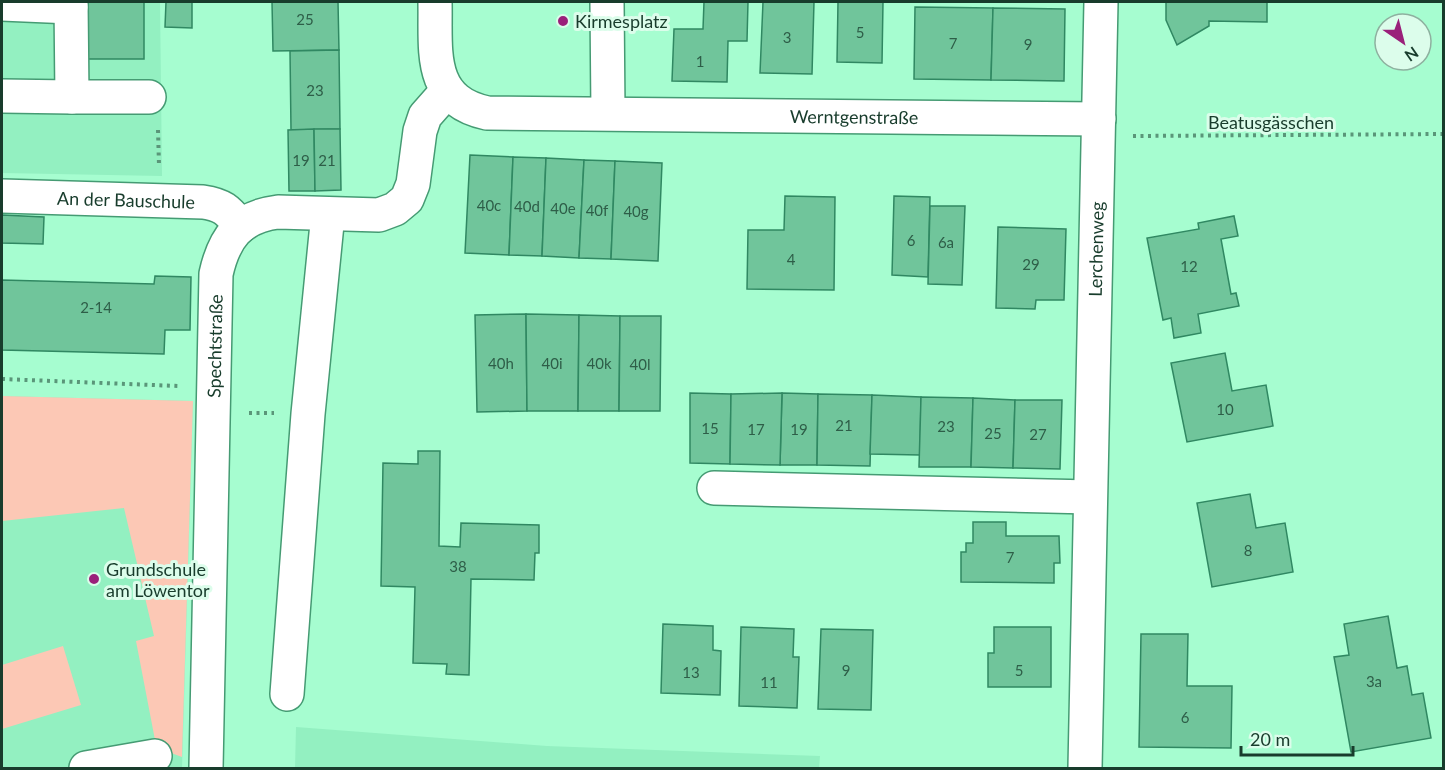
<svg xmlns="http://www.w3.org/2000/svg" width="1445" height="770" font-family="Lato,sans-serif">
	<rect width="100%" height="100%" fill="#a6fdd0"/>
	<!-- built -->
	<g fill="#93f0c1">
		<polygon points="2,2 160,2 162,176 2,173"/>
		<polygon points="2,396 193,401 182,768 2,768"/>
		<polygon points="296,727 547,746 820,756 819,768 295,768"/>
	</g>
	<!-- green -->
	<g fill="#fcc8b5">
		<polygon points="2,396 193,401 182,757 163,750 155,740 136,641 154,636 124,508 2,521"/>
		<polygon points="63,646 81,705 2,729 2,665"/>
	</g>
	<!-- building -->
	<g fill="#70c59b" stroke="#308862" stroke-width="1.5">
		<rect x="83" y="2" width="61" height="57"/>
		<polygon points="166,2 192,2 192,28 165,27"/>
		<polygon points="272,2 338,2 339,50 273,51"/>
		<polygon points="704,2 748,2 747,41 728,41 727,82 672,81 674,29 703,29"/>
		<polygon points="763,2 814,2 812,74 760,73"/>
		<polygon points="838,2 883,2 882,63 837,62"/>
		<polygon points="1166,2 1267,2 1267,22 1209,21 1209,26 1177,45 1166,20"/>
		<polygon points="915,7 993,8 991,80 914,79"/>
		<polygon points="993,8 1065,9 1064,81 991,80"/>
		<polygon points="339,50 340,129 291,130 290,51"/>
		<polygon points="314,129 315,191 289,191 288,130"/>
		<polygon points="314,129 340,129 341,190 315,191"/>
		<polygon points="470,155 513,157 509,255 465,253"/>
		<polygon points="513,157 546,158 542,256 509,255"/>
		<polygon points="546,158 584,160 579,258 542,256"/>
		<polygon points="584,160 615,161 611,259 579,258"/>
		<polygon points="615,161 662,163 658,261 611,259"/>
		<polygon points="785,196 835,197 834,290 747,289 748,230 784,230"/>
		<polygon points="894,196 930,197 928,277 892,275"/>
		<polygon points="930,206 965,206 962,285 928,284"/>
		<polygon points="2,215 44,217 43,244 2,243"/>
		<polygon points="1234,216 1238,236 1221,239 1231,294 1236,293 1239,306 1198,314 1201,333 1174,338 1171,318 1163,320 1147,238 1199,229 1198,223"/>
		<polygon points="998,227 1066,229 1064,300 1036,300 1035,309 996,308"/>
		<polygon points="155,276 191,277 190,330 165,330 164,354 2,350 2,280 154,284"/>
		<polygon points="526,314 527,411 477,412 475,315"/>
		<polygon points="526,314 579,315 578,411 527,411"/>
		<polygon points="579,315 620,316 619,411 578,411"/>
		<polygon points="620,316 661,316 660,411 619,411"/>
		<polygon points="1225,353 1232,391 1266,385 1273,426 1187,442 1171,363"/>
		<polygon points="690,393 731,394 730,464 690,463"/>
		<polygon points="782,393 818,394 817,465 780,465"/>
		<polygon points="782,393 780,465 730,464 731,394"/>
		<polygon points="818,394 872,395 870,466 817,465"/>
		<polygon points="872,395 921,397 920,455 870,454"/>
		<polygon points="921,397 973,398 971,467 919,467"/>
		<polygon points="973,398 1015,400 1013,468 971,467"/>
		<polygon points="1015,400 1062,400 1060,469 1013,468"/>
		<polygon points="418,451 440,451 439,546 460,547 461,523 539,525 539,553 535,553 534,580 471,579 469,675 446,674 447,664 413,663 415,587 381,586 383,463 418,464"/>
		<polygon points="1250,494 1256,528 1285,523 1293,572 1212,587 1197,503"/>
		<polygon points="973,522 1006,522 1006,536 1059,536 1060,563 1054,563 1054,583 961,582 961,552 966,552 966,543 973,543"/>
		<polygon points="1388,616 1397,668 1407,666 1412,695 1423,693 1431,738 1351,752 1334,657 1349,655 1344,624"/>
		<polygon points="663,624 713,626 713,650 721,651 720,695 661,693"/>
		<polygon points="741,627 794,629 793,657 799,657 797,708 739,706"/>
		<polygon points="994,627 1051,627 1051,687 988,687 988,653 994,653"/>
		<polygon points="821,629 873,630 871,710 818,709"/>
		<polygon points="1141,634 1188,634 1187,686 1232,686 1231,748 1139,747"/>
	</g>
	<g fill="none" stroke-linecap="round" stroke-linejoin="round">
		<!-- minor casing -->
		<g stroke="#459b73" stroke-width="36">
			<g id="minor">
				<polyline points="71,2 72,97 149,97"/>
				<path id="s1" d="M435 2C436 51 427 100 487 113L1099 119"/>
				<polyline points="607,2 608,113"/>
				<polyline points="2,4 71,7"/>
				<polyline points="2,96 72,97"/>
				<path id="s2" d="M2 196 203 202C224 205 228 211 241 226"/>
				<polyline points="714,488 1090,497"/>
				<polyline points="287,694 308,414 328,214"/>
				<polyline points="86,768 155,756"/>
				<path id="s3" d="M206 768 216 274C224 238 239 217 278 212L379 215 395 209 407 199 413 184 420 131 425 116 447 91"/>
				<path id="s4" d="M1085 768 1101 2"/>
			</g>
		</g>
		<!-- path -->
		<g stroke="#5a9679" stroke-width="4" stroke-dasharray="3 4.5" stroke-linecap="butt">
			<polyline points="158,130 159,165"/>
			<polyline points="1133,136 1444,134"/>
			<polyline points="2,379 178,386"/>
			<polyline points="249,413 274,413"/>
		</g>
		<!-- minor -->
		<use href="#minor" stroke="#fff" stroke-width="33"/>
	</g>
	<!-- markers -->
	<g fill="#9a207a" stroke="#dcfdeb" stroke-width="2">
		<circle cx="563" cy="21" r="6"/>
		<circle cx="94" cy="579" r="6"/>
	</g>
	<g text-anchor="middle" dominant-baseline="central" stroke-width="6" stroke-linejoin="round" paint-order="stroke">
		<!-- number labels -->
		<g font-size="15" fill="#2e5e48">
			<text x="305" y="19">25</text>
			<text x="860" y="32">5</text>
			<text x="787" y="37">3</text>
			<text x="953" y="43">7</text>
			<text x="1028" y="44">9</text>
			<text x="700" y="61">1</text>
			<text x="315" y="90">23</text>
			<text x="301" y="160">19</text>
			<text x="327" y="160">21</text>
			<text x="489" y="205">40c</text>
			<text x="527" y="206">40d</text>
			<text x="563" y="208">40e</text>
			<text x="597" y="210">40f</text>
			<text x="636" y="211">40g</text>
			<text x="911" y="240">6</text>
			<text x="946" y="242">6a</text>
			<text x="791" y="259">4</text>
			<text x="1031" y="264">29</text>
			<text x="1189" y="266">12</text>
			<text x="96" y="307">2-14</text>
			<text x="501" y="363">40h</text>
			<text x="552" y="363">40i</text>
			<text x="599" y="363">40k</text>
			<text x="640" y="364">40l</text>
			<text x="1225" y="409">10</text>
			<text x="844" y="425">21</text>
			<text x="946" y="426">23</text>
			<text x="710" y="428">15</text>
			<text x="756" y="429">17</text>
			<text x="799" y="429">19</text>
			<text x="993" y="433">25</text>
			<text x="1038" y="434">27</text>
			<text x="1248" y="550">8</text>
			<text x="1010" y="557">7</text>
			<text x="458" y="566">38</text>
			<text x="846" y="670">9</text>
			<text x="1019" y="670">5</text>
			<text x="691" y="672">13</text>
			<text x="1374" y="681">3a</text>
			<text x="769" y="682">11</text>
			<text x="1185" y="717">6</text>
		</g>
		<!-- poi labels -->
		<g font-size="18" fill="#183c2c" stroke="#dcfdeb" text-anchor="start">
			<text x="575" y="21">Kirmesplatz</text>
			<text x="106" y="569">Grundschule<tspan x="106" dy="21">am Löwentor</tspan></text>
		</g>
		<!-- street labels -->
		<g font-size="18" fill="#183c2c" stroke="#dcfdeb">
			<text stroke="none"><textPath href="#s1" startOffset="504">Werntgenstraße</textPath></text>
			<text x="1271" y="122">Beatusgässchen</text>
			<text stroke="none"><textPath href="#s2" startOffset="124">An der Bauschule</textPath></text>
			<text stroke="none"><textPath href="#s4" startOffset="519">Lerchenweg</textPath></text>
			<text stroke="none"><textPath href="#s3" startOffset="422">Spechtstraße</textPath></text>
		</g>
	</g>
	<!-- border -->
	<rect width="1445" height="770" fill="none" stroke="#183c2c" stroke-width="6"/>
	<!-- north arrow -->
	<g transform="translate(1403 42) rotate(145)"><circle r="28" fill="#dcfdeb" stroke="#8eb09f" stroke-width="1.5"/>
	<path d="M0-4.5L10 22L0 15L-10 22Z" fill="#9a207a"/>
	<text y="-9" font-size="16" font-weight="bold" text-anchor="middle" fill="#183c2c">N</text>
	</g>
	<!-- scale -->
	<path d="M1241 746v9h112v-9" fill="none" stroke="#183c2c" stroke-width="3"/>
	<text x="1250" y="746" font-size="18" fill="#183c2c" stroke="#dcfdeb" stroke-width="4.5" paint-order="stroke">20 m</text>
</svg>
